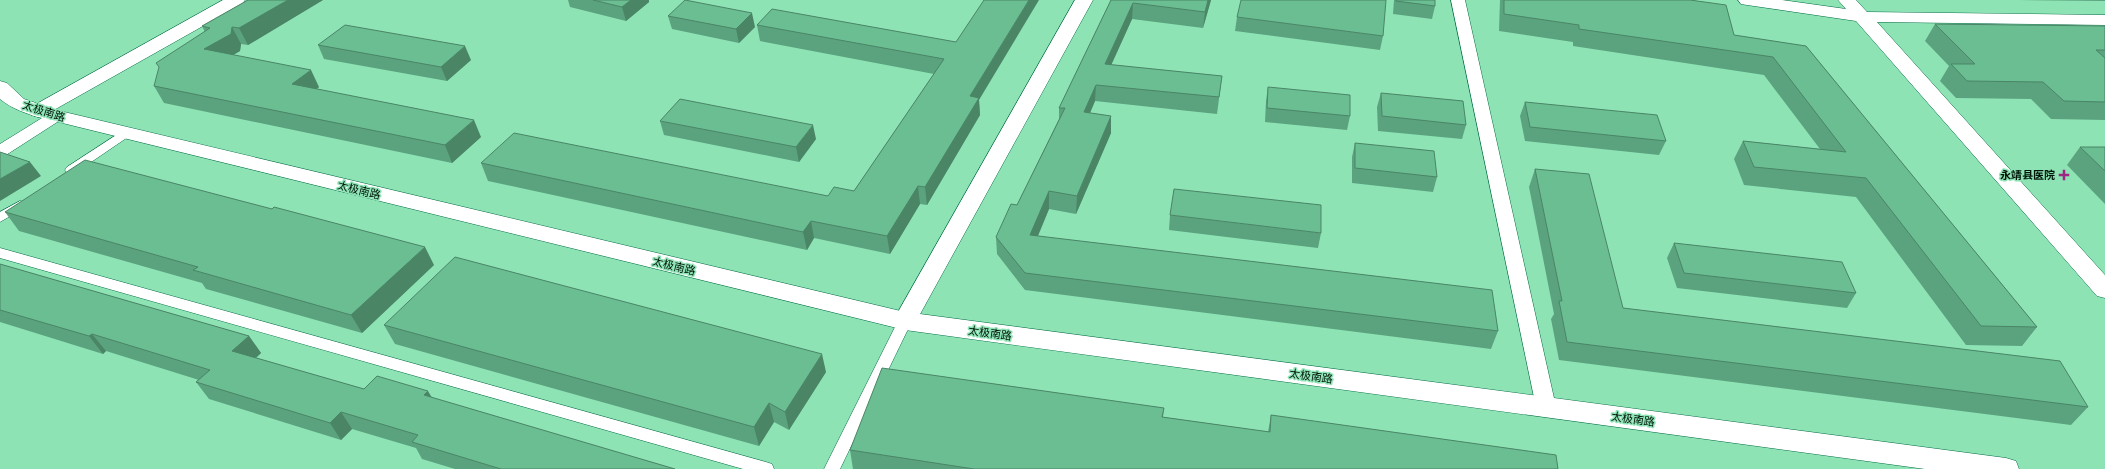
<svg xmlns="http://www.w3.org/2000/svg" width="2105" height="469" font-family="'Asap Condensed','Noto Sans SC',sans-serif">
	<rect width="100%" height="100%" fill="#8ee3b5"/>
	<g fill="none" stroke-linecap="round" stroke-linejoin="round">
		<!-- pedestrian casing -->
		<g stroke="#036c44" stroke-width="1">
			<g id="pedestrian">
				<polygon points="124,130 130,134 128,137 75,173 67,173 65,170 67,167"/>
				<polygon points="20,201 24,202 26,205 24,208 0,222 0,212"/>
				<polygon points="0,248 766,462 772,464 774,469 743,469 0,258"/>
				<polygon points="905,316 910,317 912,321 840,469 824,469 900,317"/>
			</g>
		</g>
		<!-- minor casing -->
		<g stroke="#036c44" stroke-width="1">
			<g id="minor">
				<polygon points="1451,0 1465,0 1556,407 1553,413 1546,415 1539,413 1536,407"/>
				<polygon points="56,111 62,113 64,116 62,119 6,155 0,156 0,144 50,113"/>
			</g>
		</g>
		<!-- tertiary casing -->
		<g stroke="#036c44" stroke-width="1">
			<g id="tertiary">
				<polygon points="223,0 245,0 242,4 45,115 38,117 31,115 28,111 31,107"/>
				<polygon points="1075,0 1093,0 913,327 905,330 897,327 893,321"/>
				<polygon points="1738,0 1782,0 1846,9 1838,0 1856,0 1867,12 2105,15 2105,25 1877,22 2105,275 2105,298 2097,296 1856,21 1747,5 1741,4"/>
			</g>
		</g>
		<!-- secondary casing -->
		<g stroke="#036c44" stroke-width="1">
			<path id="secondary" d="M0 81 7 83 24 99 60 111 905 312 2006 458 2016 461 2019 469H1925L905 330 42 118C27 114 12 109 0 99Z"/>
		</g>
		<!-- pedestrian -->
		<use href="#pedestrian" fill="#fff" fill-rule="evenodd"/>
		<!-- minor -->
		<use href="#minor" fill="#fff" fill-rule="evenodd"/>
		<!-- tertiary -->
		<use href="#tertiary" fill="#fff" fill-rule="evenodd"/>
		<!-- secondary -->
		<use href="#secondary" fill="#fff" fill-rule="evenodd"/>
	</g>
	<!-- wall -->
	<g fill="#5ba37e">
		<polygon points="248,0 323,0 248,45 241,44 240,51 233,55 319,87 317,89 481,137 452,163 164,103 154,86 205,32 202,26"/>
		<polygon points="568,0 649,0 649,2 626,21 570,7"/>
		<polygon points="1111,0 1211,0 1203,28 1132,19 1111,65 1222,76 1217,114 1095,101 1090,113 1111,116 1111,133 1076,214 1049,209 1038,236 1498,331 1491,349 1025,290 997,254 996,237 1017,205 1059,119 1059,108"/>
		<polygon points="1394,0 1435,0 1435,6 1432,19 1393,14"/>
		<polygon points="1500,0 1690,0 1734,35 1806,46 2037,327 2022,346 1966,345 1856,197 1744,185 1734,159 1743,141 1820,149 1764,75 1573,46 1573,42 1499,31"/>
		<polygon points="2018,0 2105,0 2105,1"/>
		<polygon points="668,16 755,27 739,43 672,29"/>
		<polygon points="1237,17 1383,36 1380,50 1235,31"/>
		<polygon points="1935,24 2105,26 2105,120 2051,119 2031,99 1956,98 1940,81 1949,66 1925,41"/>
		<polygon points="757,25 956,42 979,100 980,115 927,205 920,204 890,254 814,238 807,250 488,181 481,163 828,196 854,191 934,74 760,41"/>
		<polygon points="318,45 471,60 447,81 324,59"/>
		<polygon points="1268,87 1350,116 1347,130 1265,122 1266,101"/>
		<polygon points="1381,93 1466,125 1462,139 1378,131 1377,107"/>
		<polygon points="1525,102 1666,141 1659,155 1525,141 1520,116"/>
		<polygon points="660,121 816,139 799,162 664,135"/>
		<polygon points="1355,143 1437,177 1433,192 1352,183 1352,157"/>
		<polygon points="2080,147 2105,147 2105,204 2067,165"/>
		<polygon points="1535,169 1623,308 2088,407 2071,425 1559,360 1551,319 1554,314 1529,187"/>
		<polygon points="5,212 434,265 362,333 206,289 202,283 19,231"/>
		<polygon points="1170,215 1321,233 1318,248 1169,230"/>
		<polygon points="1674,243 1856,293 1847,308 1677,288 1667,258"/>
		<polygon points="0,264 249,336 261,353 256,358 364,389 432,398 675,469 455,469 422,459 416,448 352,429 341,440 209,399 196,382 199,380 106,351 103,354 0,322"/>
		<polygon points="384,325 826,372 789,430 774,422 759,446 395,344"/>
		<polygon points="1164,408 1163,417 1268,432 1271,415 1558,469 853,469 850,450"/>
	</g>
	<!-- shaded-wall -->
	<g fill="#4a8566">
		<polygon points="288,0 323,0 248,45 239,28"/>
		<polygon points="631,0 649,0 649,2 626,21 622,7"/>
		<polygon points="1029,0 1039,0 979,100 980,115 927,205 925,187 970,96"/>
		<polygon points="1208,0 1211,0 1203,28 1205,12"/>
		<polygon points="1133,3 1132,19 1104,81 1105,64"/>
		<polygon points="752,13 755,27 739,43 736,29"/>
		<polygon points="232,27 241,44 240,51 214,66 204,49"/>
		<polygon points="465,46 471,60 447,81 441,67"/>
		<polygon points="311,70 319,87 301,101 292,84"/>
		<polygon points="1096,85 1095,101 1083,129 1084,112"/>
		<polygon points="1111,116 1111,133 1076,214 1077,196"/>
		<polygon points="474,120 481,137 452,163 445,145"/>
		<polygon points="813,125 816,139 799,162 796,147"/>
		<polygon points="30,162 41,176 0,201 0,179"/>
		<polygon points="918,186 920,204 890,254 887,236"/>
		<polygon points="1049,191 1049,209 1031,252 1030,235"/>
		<polygon points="811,221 814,238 807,250 803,232"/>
		<polygon points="425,247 434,265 362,333 351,315"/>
		<polygon points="92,334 106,351 103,354 89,336"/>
		<polygon points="249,336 261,353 244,368 232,351"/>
		<polygon points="822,354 826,372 789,430 785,412"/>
		<polygon points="428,391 438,408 424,395"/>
		<polygon points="769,403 774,422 759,446 754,427"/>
		<polygon points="341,412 352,429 341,440 330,423"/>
	</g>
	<!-- building -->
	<g fill="#6abe92" stroke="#4a8566">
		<polygon points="248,0 288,0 239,28 232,27 231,34 204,49 311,70 292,84 474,120 445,145 154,86 159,67 156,63 210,28 202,26"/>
		<polygon points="593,0 631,0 622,7"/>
		<polygon points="685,0 752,13 736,29 668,16"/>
		<polygon points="984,0 1029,0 970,96 979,98 925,187 918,186 887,236 811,221 803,232 481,163 514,133 828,196 834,187 854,191 944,59 757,25 772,9 956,42"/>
		<polygon points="1111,0 1208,0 1205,12 1133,3 1105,64 1222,76 1219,97 1096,85 1084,112 1111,116 1077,196 1049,191 1030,235 1492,290 1498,331 1025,273 996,237 1011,204 1017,205 1065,108 1059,108"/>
		<polygon points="1241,0 1386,0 1383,36 1237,17"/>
		<polygon points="1396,0 1435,0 1435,6 1396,1"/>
		<polygon points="1504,0 1690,0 1726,5 1734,35 1806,46 2037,327 1981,326 1866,178 1754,167 1743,141 1846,152 1773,57 1579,29 1579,25 1504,14"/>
		<polygon points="1935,24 2105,26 2105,50 2096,50 2105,58 2105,102 2064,101 2043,82 1967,81 1951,64 1975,64"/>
		<polygon points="345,25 465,46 441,67 318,45"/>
		<polygon points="1268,87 1350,95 1350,116 1267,108"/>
		<polygon points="1381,93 1463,101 1466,125 1382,116"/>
		<polygon points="680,99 813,125 796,147 660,121"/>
		<polygon points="1525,102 1657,115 1666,141 1530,127"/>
		<polygon points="1355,143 1434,151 1437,177 1355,168"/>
		<polygon points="2080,147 2105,147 2105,171"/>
		<polygon points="0,152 30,162 0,179"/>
		<polygon points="85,160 272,209 274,207 425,247 351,315 193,270 198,267 5,212"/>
		<polygon points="1535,169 1589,174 1623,308 2060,361 2088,407 1567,342 1559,301 1562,301"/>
		<polygon points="1174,189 1321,205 1321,233 1170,215"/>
		<polygon points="1674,243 1842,262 1856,293 1684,273"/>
		<polygon points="455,257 822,354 785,412 769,403 754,427 384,325"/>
		<polygon points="0,264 249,336 232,351 364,389 377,376 428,391 424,395 675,469 501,469 412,442 418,435 341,412 330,423 196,382 210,370 92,334 89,336 0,310"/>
		<polygon points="882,368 1164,408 1162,417 1270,432 1271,415 1556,455 1558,469 974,469 850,450"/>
	</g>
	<!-- markers -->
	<path fill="#9d2781" stroke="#8ee3b5" stroke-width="1.5" d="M2062 169h4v4h4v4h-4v4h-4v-4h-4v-4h4z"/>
	<g text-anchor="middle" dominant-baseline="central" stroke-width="3" stroke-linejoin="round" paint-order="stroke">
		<!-- street labels -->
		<g font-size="11" fill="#001509" stroke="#8ee3b5">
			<text transform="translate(44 111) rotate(18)">太极南路</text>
			<text transform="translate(359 190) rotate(14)">太极南路</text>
			<text transform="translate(674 266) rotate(14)">太极南路</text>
			<text transform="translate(990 333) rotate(8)">太极南路</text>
			<text transform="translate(1311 376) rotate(8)">太极南路</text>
			<text transform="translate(1633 419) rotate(8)">太极南路</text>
		</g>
		<!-- poi labels -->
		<g font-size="11" font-weight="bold" fill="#001509" stroke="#8ee3b5" text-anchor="end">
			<text x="2055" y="175">永靖县医院</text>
		</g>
	</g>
</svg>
